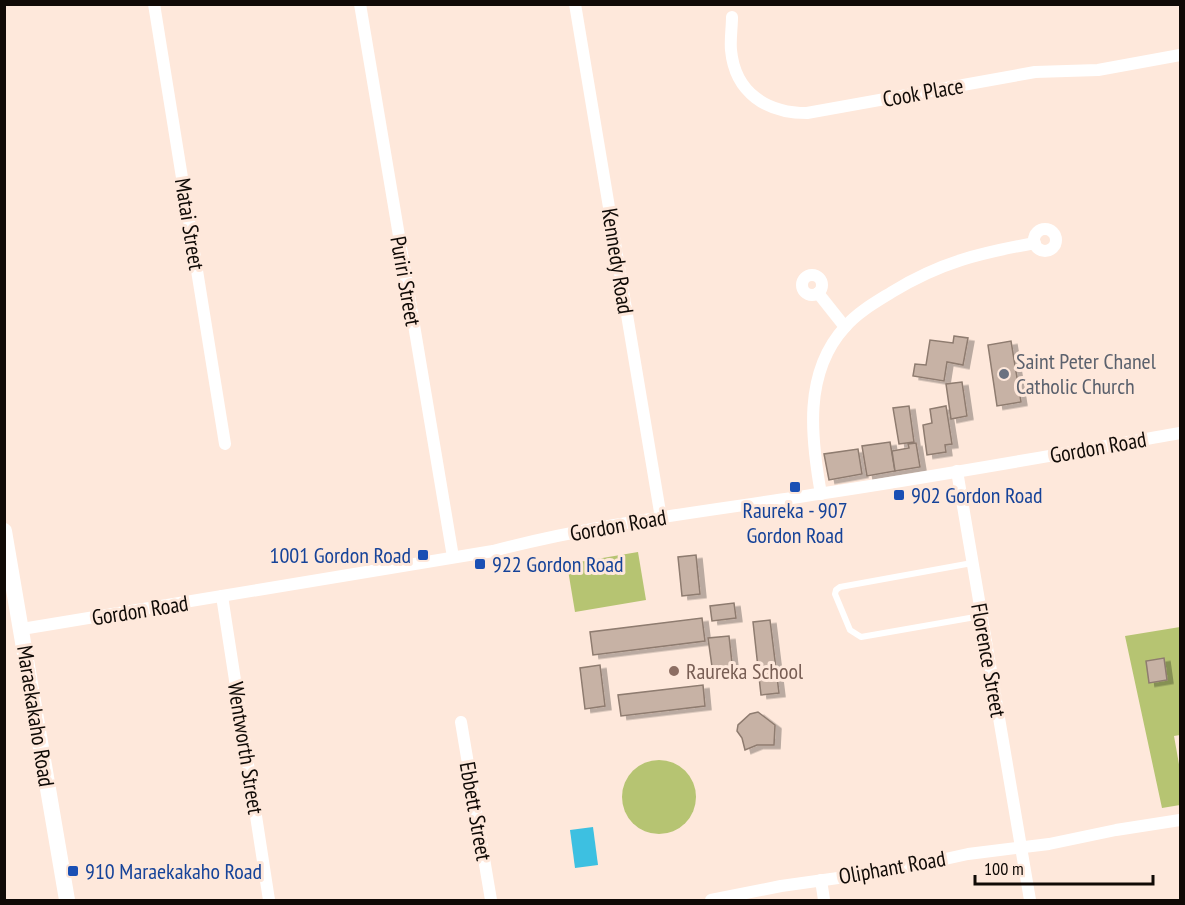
<svg xmlns="http://www.w3.org/2000/svg" width="1185" height="905" font-family="'PT Sans Narrow',sans-serif">
	<defs>
		<filter id="shadow"><feDropShadow dx="6" dy="3.5" stdDeviation="0" flood-color="#0004"/></filter>
	</defs>
	<rect width="100%" height="100%" fill="#fee8db"/>
	<!-- green -->
	<g fill="#b6c472">
		<polygon points="638,552 646,600 575,612 567,564"/>
		<polygon points="1180,627 1180,735 1174,736 1180,770 1180,805 1162,808 1125,636"/>
		<circle cx="659" cy="797" r="37"/>
	</g>
	<!-- water -->
	<polygon fill="#3dc0e1" points="593,827 598,865 575,868 570,830"/>
	<!-- building -->
	<g fill="#c7b2a5" stroke="#8e7b6f" stroke-width="1.5" filter="url(#shadow)">
		<polygon points="954,336 968,338 963,365 947,362 944,381 913,376 915,364 926,365 930,340 953,343"/>
		<polygon points="1011,341 1021,402 997,406 988,345"/>
		<polygon points="962,382 967,416 951,419 946,384"/>
		<polygon points="909,406 914,442 899,444 893,408"/>
		<polygon points="946,406 952,444 945,445 946,452 927,455 923,425 932,423 930,409"/>
		<polygon points="890,442 895,471 867,476 862,446"/>
		<polygon points="916,443 920,467 895,471 892,451 909,448 908,444"/>
		<polygon points="858,449 862,474 829,480 824,454"/>
		<polygon points="696,555 700,594 682,596 678,557"/>
		<polygon points="734,603 736,618 712,621 710,606"/>
		<polygon points="702,618 705,641 593,655 590,632"/>
		<polygon points="770,620 779,693 761,695 753,622"/>
		<polygon points="729,636 733,672 713,674 708,638"/>
		<polygon points="1164,658 1167,680 1149,683 1146,661"/>
		<polygon points="600,665 605,706 585,709 580,668"/>
		<polygon points="703,685 705,706 621,716 618,695"/>
		<polygon points="758,712 775,725 774,745 757,745 745,750 742,738 737,731 738,725 750,714"/>
	</g>
	<g fill="none" stroke-linecap="round" stroke-linejoin="round">
		<!-- lane -->
		<polyline stroke="#fff" stroke-width="6" points="972,563 840,587 836,590 835,594 850,630 861,637 981,616"/>
		<!-- street -->
		<g stroke="#fff" stroke-width="12">
			<polyline points="154,4 225,444"/>
			<polyline points="360,4 453,557"/>
			<polyline points="575,4 661,518"/>
			<path d="M732 17C732 28 730 39 731 50 735 93 767 113 807 113L1035 72 1098 70 1180 55"/>
			<circle cx="1045" cy="240" r="11"/>
			<circle cx="812" cy="285" r="10"/>
			<polyline points="818,293 845,327"/>
			<polyline points="957,471 1030,900"/>
			<path d="M821 494C811 438 803 373 845 327 858 312 876 302 892 292 941 262 980 253 1035 243"/>
			<polyline points="222,596 269,900"/>
			<path d="M22 629 493 551C599 523 710 511 818 494 939 476 1060 454 1180 433"/>
			<polyline points="461,722 491,900"/>
			<polyline points="821,880 824,900"/>
			<polyline points="711,900 781,886 895,870 968,854 1049,844 1116,830 1180,820"/>
		</g>
		<!-- secondary -->
		<polyline stroke="#fff" stroke-width="16" points="4,531 67,900"/>
	</g>
	<!-- markers -->
	<circle fill="#6b7280" stroke="#fee8db" stroke-width="2" cx="1004" cy="374" r="6"/>
	<g fill="#1a4fb4" stroke="#fee8db" stroke-width="2">
		<rect x="789" y="481" width="12" height="12" rx="3"/>
		<rect x="893" y="489" width="12" height="12" rx="3"/>
		<rect x="417" y="549" width="12" height="12" rx="3"/>
		<rect x="474" y="558" width="12" height="12" rx="3"/>
		<rect x="67" y="865" width="12" height="12" rx="3"/>
	</g>
	<circle fill="#8d6e63" stroke="#fee8db" stroke-width="2" cx="674" cy="671" r="6"/>
	<g text-anchor="middle" dominant-baseline="central" stroke-width="6" stroke-linejoin="round" paint-order="stroke">
		<!-- street labels -->
		<g font-size="22" fill="#100a06" stroke="#fee8db">
			<text transform="translate(923 92) rotate(-10)">Cook Place</text>
			<text transform="translate(190 224) rotate(81)">Matai Street</text>
			<text transform="translate(618 261) rotate(81)">Kennedy Road</text>
			<text transform="translate(406 281) rotate(80)">Puriri Street</text>
			<text transform="translate(1098 447) rotate(-10)">Gordon Road</text>
			<text transform="translate(618 525) rotate(-10)">Gordon Road</text>
			<text transform="translate(140 610) rotate(-9)">Gordon Road</text>
			<text transform="translate(989 660) rotate(80)">Florence Street</text>
			<text transform="translate(36 716) rotate(81)">Maraekakaho Road</text>
			<text transform="translate(246 748) rotate(81)">Wentworth Street</text>
			<text transform="translate(476 811) rotate(80)">Ebbett Street</text>
			<text transform="translate(892 867) rotate(-10)">Oliphant Road</text>
		</g>
		<!-- worship labels -->
		<g font-size="22" fill="#5b616d" stroke="#fee8db" text-anchor="start">
			<text x="1016" y="361">Saint Peter Chanel<tspan x="1016" dy="25">Catholic Church</tspan></text>
		</g>
		<!-- transit labels -->
		<g font-size="22" fill="#164399" stroke="#fee8db" text-anchor="start">
			<text x="911" y="495">902 Gordon Road</text>
			<text x="795" y="510" text-anchor="middle">Raureka - 907<tspan x="795" dy="25">Gordon Road</tspan></text>
			<text x="411" y="555" text-anchor="end">1001 Gordon Road</text>
			<text x="492" y="564">922 Gordon Road</text>
			<text x="85" y="871">910 Maraekakaho Road</text>
		</g>
		<!-- education labels -->
		<g font-size="22" fill="#785e54" stroke="#fee8db" text-anchor="start">
			<text x="686" y="671">Raureka School</text>
		</g>
	</g>
	<!-- border -->
	<rect width="1185" height="905" fill="none" stroke="#100a06" stroke-width="12"/>
	<!-- scale -->
	<path d="M975 875v9h178v-9" fill="none" stroke="#100a06" stroke-width="3"/>
	<text x="984" y="875" font-size="18" fill="#100a06" stroke="#fee8db" stroke-width="4.5" paint-order="stroke">100 m</text>
</svg>
